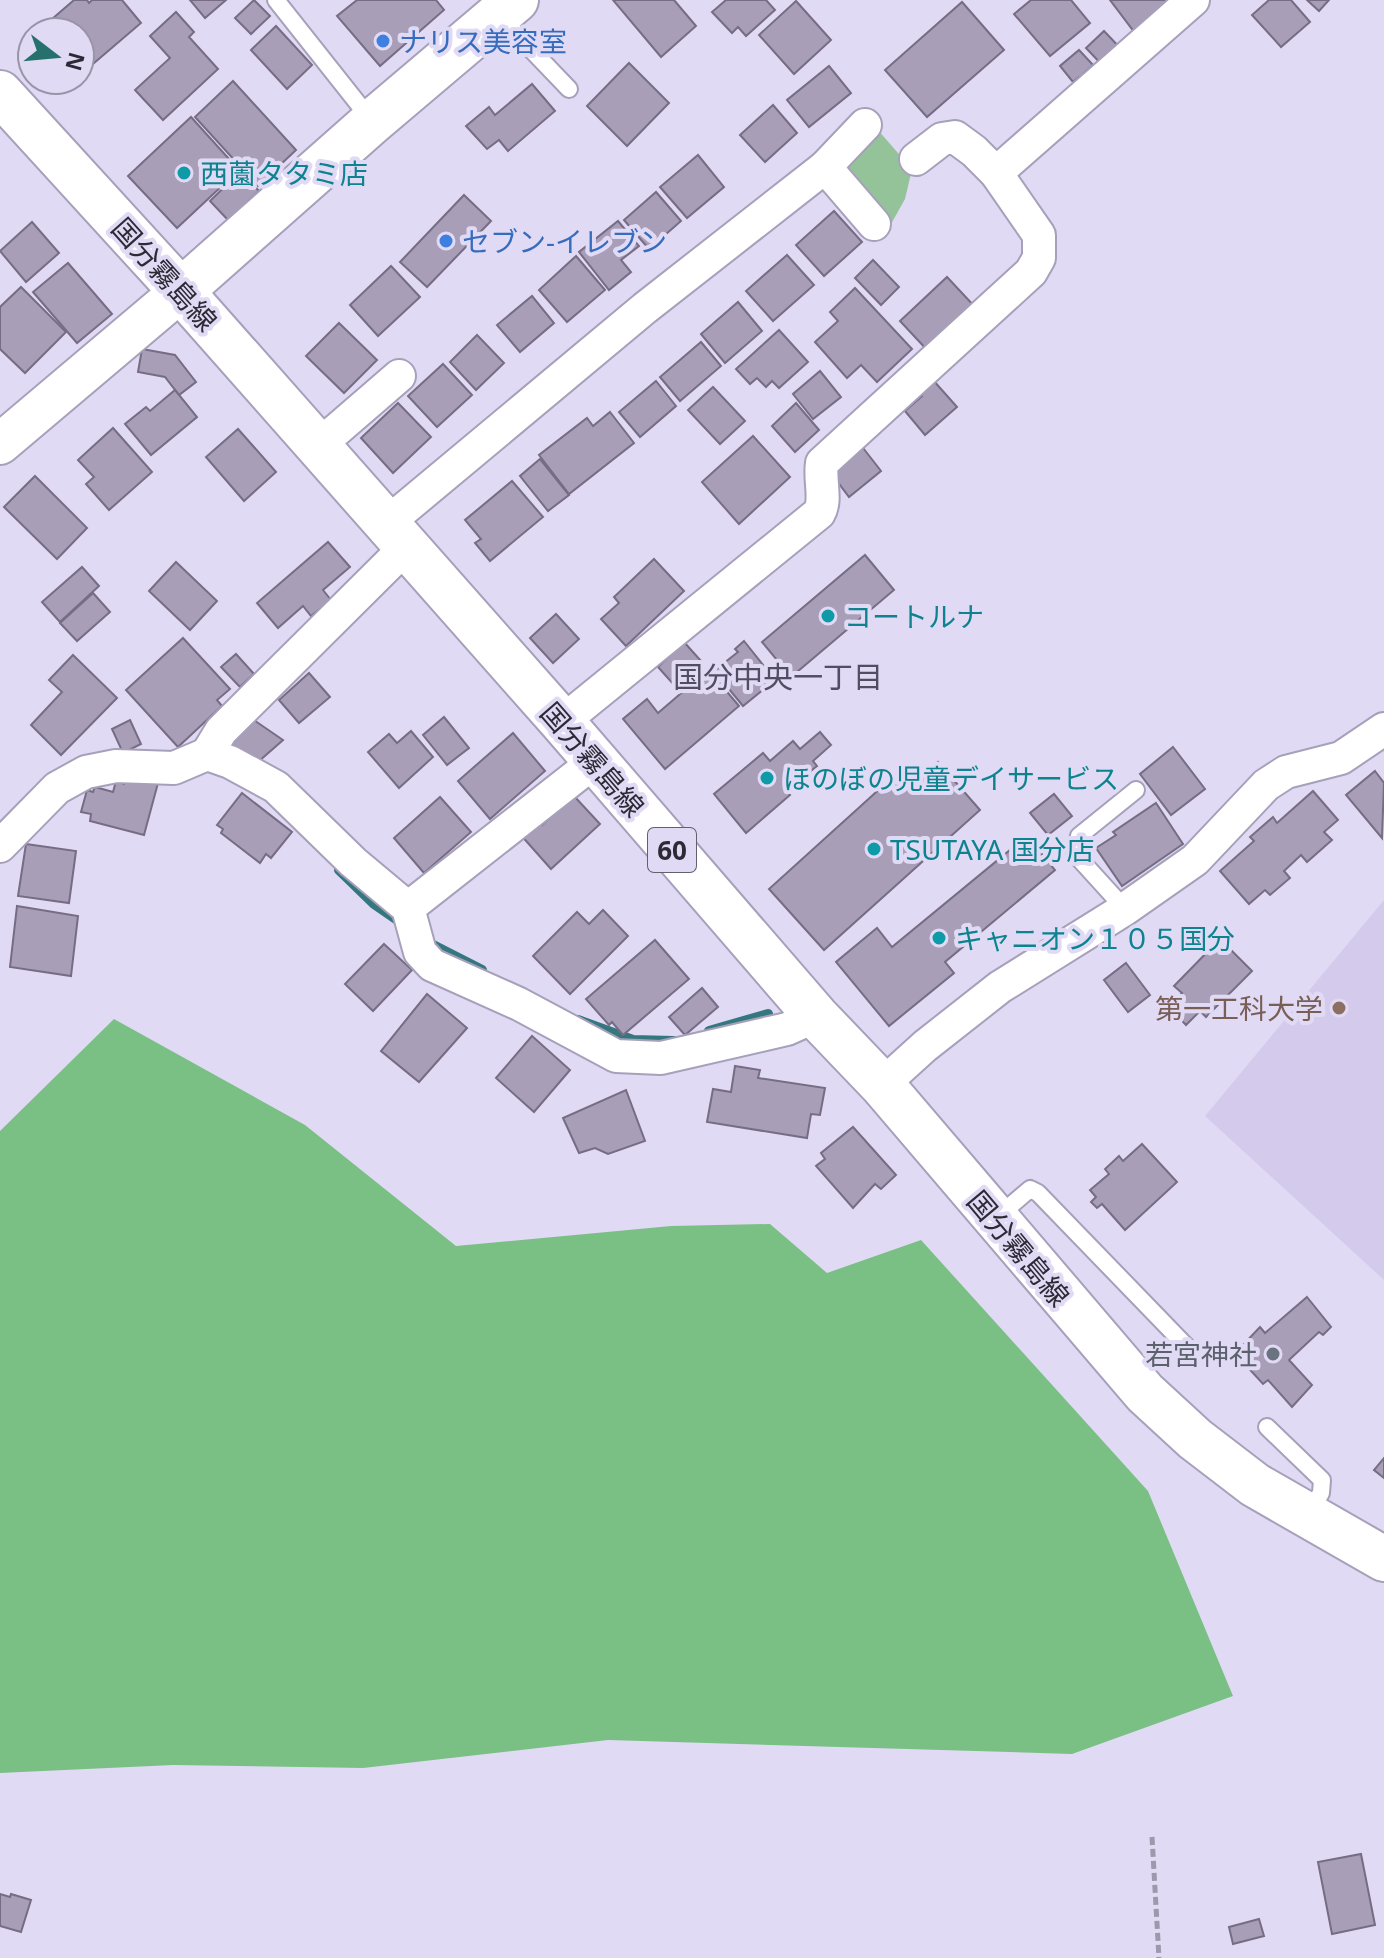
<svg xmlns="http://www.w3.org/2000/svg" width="1384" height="1958" font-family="'Noto Sans','Noto Sans JP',sans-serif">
	<rect width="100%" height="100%" fill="#e1daf5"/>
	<!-- built -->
	<polygon fill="#d4cbec" points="1384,900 1384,1280 1205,1116"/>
	<!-- green -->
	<polygon fill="#94c39a" points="877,129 912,169 905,199 891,224 842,162"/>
	<!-- forest -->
	<polygon fill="#7ac085" points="114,1019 305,1125 456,1246 671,1226 770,1224 827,1273 921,1240 1148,1491 1233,1696 1072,1754 608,1740 363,1768 173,1765 0,1773 0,1131"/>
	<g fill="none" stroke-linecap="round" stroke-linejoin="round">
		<!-- stream -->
		<g stroke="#34777e" stroke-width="10">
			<polyline points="339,870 374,904 403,924"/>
			<polyline points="429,943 482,970"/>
			<polyline points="578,1020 633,1040 674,1041"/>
			<polyline points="709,1031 768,1014"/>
		</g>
	</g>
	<!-- building -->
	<g fill="#a89eb7" stroke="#766d84" stroke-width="2">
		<polygon points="74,0 87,0 89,3 92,0 122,0 141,23 80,75 80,32 37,32"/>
		<polygon points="190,0 226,0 205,18"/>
		<polygon points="254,0 270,16 251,34 235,18"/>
		<polygon points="357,0 436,0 444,10 380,66 337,16"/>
		<polygon points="613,0 674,0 696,26 661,57"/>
		<polygon points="726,0 766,0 775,10 746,36 738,27 732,33 712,12"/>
		<polygon points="1031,0 1071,0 1090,23 1050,56 1014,14"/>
		<polygon points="1110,0 1178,0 1135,33"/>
		<polygon points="1269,0 1291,0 1310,22 1281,47 1252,15"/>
		<polygon points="1307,0 1329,0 1319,11"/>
		<polygon points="796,1 831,40 794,74 759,35"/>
		<polygon points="962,2 1004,50 927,117 885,70"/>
		<polygon points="176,12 194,32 189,37 218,69 163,120 135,90 170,58 150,36"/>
		<polygon points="276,26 312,65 287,89 251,50"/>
		<polygon points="1104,31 1124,52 1106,69 1086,48"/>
		<polygon points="1079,50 1093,65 1084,73 1087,76 1081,80 1079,77 1073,82 1060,66"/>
		<polygon points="629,63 669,103 627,146 587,106"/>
		<polygon points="829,66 851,93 809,127 787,100"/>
		<polygon points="233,81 296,150 258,186 195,117"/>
		<polygon points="532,84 555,111 508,151 499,140 487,149 466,126 489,107 495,115"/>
		<polygon points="773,105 797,133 765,162 740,135"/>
		<polygon points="191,117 239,170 177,228 128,176"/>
		<polygon points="698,155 724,187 687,218 660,187"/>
		<polygon points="241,171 259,191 228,220 210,201"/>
		<polygon points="656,192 681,221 649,249 624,220"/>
		<polygon points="464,195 491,221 427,287 400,262"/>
		<polygon points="834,211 862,242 824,276 796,245"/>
		<polygon points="618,221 639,246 621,260 631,272 609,290 579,252"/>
		<polygon points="32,222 59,253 26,282 0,251"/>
		<polygon points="787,255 814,285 773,321 746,291"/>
		<polygon points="576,256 605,290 567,322 539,290"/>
		<polygon points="873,260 899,287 881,305 855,278"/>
		<polygon points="68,263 112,314 77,343 33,292"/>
		<polygon points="391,266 420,297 378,336 350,305"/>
		<polygon points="947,277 976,308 929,352 900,321"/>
		<polygon points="21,287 66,332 25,373 0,349 0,307"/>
		<polygon points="855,288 912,349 877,382 861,365 847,378 815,342 838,321 830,312"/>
		<polygon points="532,296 554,323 520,352 497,325"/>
		<polygon points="738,302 762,331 725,363 701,334"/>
		<polygon points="339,323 377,360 344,393 306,356"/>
		<polygon points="779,330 808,362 779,388 772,381 766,387 757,378 750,384 736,369"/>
		<polygon points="477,335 504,363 476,390 450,362"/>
		<polygon points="701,342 721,366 680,401 660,377"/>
		<polygon points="142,349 175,355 196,382 179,395 165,377 138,372"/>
		<polygon points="443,364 472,395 437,427 408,396"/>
		<polygon points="820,371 841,397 813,419 793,394"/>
		<polygon points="933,380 957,407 925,435 905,411 922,396 919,392"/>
		<polygon points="656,381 676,406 640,437 619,412"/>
		<polygon points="713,387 745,421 720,444 688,410"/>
		<polygon points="175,390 197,417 151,455 125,424 146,407 150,411"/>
		<polygon points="398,403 431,437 393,473 361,438"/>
		<polygon points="796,403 819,430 795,452 772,426"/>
		<polygon points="610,412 634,443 569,494 539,455 587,418 593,426"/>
		<polygon points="113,428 152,472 109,510 86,484 94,477 78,460"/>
		<polygon points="238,429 276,472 244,501 206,457"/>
		<polygon points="753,436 790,477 739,524 702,482"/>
		<polygon points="860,444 881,471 849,497 831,473"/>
		<polygon points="540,459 569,495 548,511 520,476"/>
		<polygon points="35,476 87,528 57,559 4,507"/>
		<polygon points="512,481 543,517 490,561 475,543 481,539 465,520"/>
		<polygon points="328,542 350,567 323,590 331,600 311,616 303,606 278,628 257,603"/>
		<polygon points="865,555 894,590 791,677 762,642"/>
		<polygon points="654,559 684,591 626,646 601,619 619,603 614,597"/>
		<polygon points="176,562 217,601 190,630 149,591"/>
		<polygon points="82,567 99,586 60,622 42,602"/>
		<polygon points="93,593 110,612 77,641 60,623"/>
		<polygon points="556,614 579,639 553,663 530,638"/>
		<polygon points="183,638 230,689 217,700 222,706 178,747 126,690"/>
		<polygon points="744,641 775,680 743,706 714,671 738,652 735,649"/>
		<polygon points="684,642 701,661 675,686 658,667"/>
		<polygon points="236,654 254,674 240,687 221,667"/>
		<polygon points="73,655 117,698 61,755 31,725 62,692 49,680"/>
		<polygon points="309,673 330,697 299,723 279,700"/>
		<polygon points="712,674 739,706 665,769 623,719 647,699 658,713 687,688 691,692"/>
		<polygon points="248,716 283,740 258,762 229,744"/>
		<polygon points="444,717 469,748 447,765 423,735"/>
		<polygon points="130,720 141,744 123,753 112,729"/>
		<polygon points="411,731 433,757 399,788 368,752 389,734 397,743"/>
		<polygon points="820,732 831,745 813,761 817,766 786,791 790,795 746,833 714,794 763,753 770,761 793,741 800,749"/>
		<polygon points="513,733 545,771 490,819 458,781"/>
		<polygon points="1173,747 1205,789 1171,815 1140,774"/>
		<polygon points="938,762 980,810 824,950 769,889 905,766 918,781"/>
		<polygon points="1375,771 1384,783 1382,838 1346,795"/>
		<polygon points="126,775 158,783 144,835 90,821 91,814 81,812 87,790 93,792 95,787 113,792 116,781 124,784"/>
		<polygon points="1313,791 1338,820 1324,832 1332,840 1307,862 1301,855 1284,871 1290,878 1270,895 1265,890 1249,904 1220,871 1254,841 1250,837 1273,817 1277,823"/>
		<polygon points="242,793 292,832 271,858 266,854 260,863 221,833 223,829 217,825"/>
		<polygon points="1054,794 1072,816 1048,835 1030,813"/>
		<polygon points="574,796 600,824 551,869 519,833 535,818 542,825"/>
		<polygon points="440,797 471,832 424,873 394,838"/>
		<polygon points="1156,803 1183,844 1122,886 1096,848 1116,835 1113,832"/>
		<polygon points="1027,836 1055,870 945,962 954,973 889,1026 836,962 877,928 892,947"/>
		<polygon points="26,844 76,851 69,903 18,896"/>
		<polygon points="17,906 78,916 71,976 10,967"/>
		<polygon points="603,910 628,936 570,994 533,956 577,912 589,924"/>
		<polygon points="1220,939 1252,971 1206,1017 1200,1011 1186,1025 1169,1007 1182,993 1174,986"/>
		<polygon points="655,940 689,979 623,1035 612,1022 609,1025 586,999"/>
		<polygon points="384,944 412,970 373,1011 345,984"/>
		<polygon points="1126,963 1150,995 1128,1012 1104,980"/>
		<polygon points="702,988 718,1007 685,1035 669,1017"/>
		<polygon points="427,994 467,1028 419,1082 381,1051"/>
		<polygon points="532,1036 570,1070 534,1112 496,1078"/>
		<polygon points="735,1066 760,1070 758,1078 825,1088 820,1115 811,1114 807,1138 707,1122 713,1089 731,1092"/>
		<polygon points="626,1090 645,1141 608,1154 595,1148 579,1153 563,1118"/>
		<polygon points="853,1127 896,1175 881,1189 875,1184 853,1208 816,1166 825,1159 821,1153"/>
		<polygon points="1142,1144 1177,1182 1125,1230 1102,1204 1097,1208 1091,1202 1096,1197 1090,1190 1109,1174 1105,1169 1119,1156 1123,1161"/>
		<polygon points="1307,1297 1331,1327 1323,1335 1319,1332 1289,1360 1312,1385 1292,1407 1268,1380 1263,1384 1241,1360 1247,1353 1241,1347 1260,1327 1265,1333"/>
		<polygon points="1384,1458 1384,1478 1374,1470"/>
		<polygon points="1361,1854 1375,1925 1332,1934 1318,1862"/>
		<polygon points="0,1894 10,1897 11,1894 31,1900 21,1932 0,1926"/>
		<polygon points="1259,1919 1264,1936 1233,1944 1229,1927"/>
	</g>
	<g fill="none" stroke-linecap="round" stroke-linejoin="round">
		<!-- service casing -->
		<g stroke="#a7a0ba" stroke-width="20">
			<g id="service">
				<polyline points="276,0 371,120"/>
				<polyline points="499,16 569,89"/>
				<polyline points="1125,909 1075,854 1079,836 1136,790"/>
				<polyline points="996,1218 1030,1189 1038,1193 1188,1348"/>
				<polyline points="1267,1427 1322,1480 1321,1493 1308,1514"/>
			</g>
		</g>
		<!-- minor casing -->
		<g stroke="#a7a0ba" stroke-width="36">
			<g id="minor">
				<polyline points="916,159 942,139 955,137 974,151 996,173"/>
				<polyline points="825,167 874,224"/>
				<polyline points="318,446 399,376"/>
				<polyline points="386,524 645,308 825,167 865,125"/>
				<path d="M562 722 819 513C827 500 819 480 822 463L1031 272 1039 258V235L996 173 1193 0"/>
				<polyline points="207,754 221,731 407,546"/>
				<polyline points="0,846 57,788 86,772 116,766 174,768 207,754 230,762 276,787 353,862 408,908 420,952 432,965 519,1004 616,1056 661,1058 787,1029 816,1016"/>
				<polyline points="408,908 594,762"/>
				<polyline points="882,1085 925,1046 1000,987 1125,909 1195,860 1266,785 1286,772 1341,758 1384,729"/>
			</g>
		</g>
		<!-- tertiary casing -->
		<g stroke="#a7a0ba" stroke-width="44">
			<polyline id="tertiary" points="0,444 181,291"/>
		</g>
		<!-- secondary casing -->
		<g stroke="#a7a0ba" stroke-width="48">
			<polyline id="secondary" points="181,291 372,122 516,0"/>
		</g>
		<!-- primary casing -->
		<g stroke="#a7a0ba" stroke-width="48">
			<polyline id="primary" points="0,93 181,291 562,722 816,1016 882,1085 1145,1393 1195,1439 1255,1485 1384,1559"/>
		</g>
		<!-- path -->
		<polyline stroke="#9d98ac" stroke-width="5" stroke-dasharray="8 4" stroke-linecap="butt" points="1152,1837 1159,1958"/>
		<!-- service -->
		<use href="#service" stroke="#fff" stroke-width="16"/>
		<!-- minor -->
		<use href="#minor" stroke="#fff" stroke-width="32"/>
		<!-- tertiary -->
		<use href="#tertiary" stroke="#fff" stroke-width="40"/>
		<!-- secondary -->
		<use href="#secondary" stroke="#fff" stroke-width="44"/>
		<!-- primary -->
		<use href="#primary" stroke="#fff" stroke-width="44"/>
	</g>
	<!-- markers -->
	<g fill="#3f7fe0" stroke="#e1daf5" stroke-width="3">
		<circle cx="383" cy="41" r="8"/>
		<circle cx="446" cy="241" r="8"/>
	</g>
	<g fill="#0f9aa8" stroke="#e1daf5" stroke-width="3">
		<circle cx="184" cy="173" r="8"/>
		<circle cx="828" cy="616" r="8"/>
		<circle cx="767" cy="778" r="8"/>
		<circle cx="874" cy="849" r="8"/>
		<circle cx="939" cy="938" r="8"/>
	</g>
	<circle fill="#8d6e63" stroke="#e1daf5" stroke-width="3" cx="1339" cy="1008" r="8"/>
	<circle fill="#6b7280" stroke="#e1daf5" stroke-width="3" cx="1273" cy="1354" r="8"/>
	<g text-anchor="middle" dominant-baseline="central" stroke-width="8" stroke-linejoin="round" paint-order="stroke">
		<!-- shield labels -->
		<rect fill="#e1daf5" stroke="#625f6e" stroke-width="2" x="648" y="828" width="48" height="44" rx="6"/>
		<g font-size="26" font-weight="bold" fill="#2c2a34">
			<text x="672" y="850">60</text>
		</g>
		<!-- shop labels -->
		<g font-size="28" fill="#366cbe" stroke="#e1daf5" text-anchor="start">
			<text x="399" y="41">ナリス美容室</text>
			<text x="462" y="241">セブン-イレブン</text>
		</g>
		<!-- culture labels -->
		<g font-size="28" fill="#0d838f" stroke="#e1daf5" text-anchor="start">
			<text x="200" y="173">西薗タタミ店</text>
			<text x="844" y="616">コートルナ</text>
			<text x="783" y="778">ほのぼの児童デイサービス</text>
			<text x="890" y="849">TSUTAYA 国分店</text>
			<text x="955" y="938">キャニオン１０５国分</text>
		</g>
		<!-- street labels -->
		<g font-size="28" fill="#2c2a34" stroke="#e1daf5">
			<text transform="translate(165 274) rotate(48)">国分霧島線</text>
			<text transform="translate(593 759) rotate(49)">国分霧島線</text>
			<text transform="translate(1019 1248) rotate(50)">国分霧島線</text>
		</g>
		<!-- education labels -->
		<g font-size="28" fill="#785e54" stroke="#e1daf5" text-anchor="end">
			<text x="1323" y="1008">第一工科大学</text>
		</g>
		<!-- worship labels -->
		<g font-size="28" fill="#5b616d" stroke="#e1daf5" text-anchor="end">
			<text x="1257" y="1354">若宮神社</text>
		</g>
		<!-- neighbourhood labels -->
		<g font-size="30" fill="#534d64" stroke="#e1daf5">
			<text x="778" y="676">国分中央一丁目</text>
		</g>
	</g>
	<!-- north arrow -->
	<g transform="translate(56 56) rotate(106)"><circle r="38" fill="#e1daf5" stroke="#9994a8" stroke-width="2"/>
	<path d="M0-6L14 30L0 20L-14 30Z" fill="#26716e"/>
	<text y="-12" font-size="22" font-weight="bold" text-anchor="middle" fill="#2c2a34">N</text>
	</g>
</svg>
